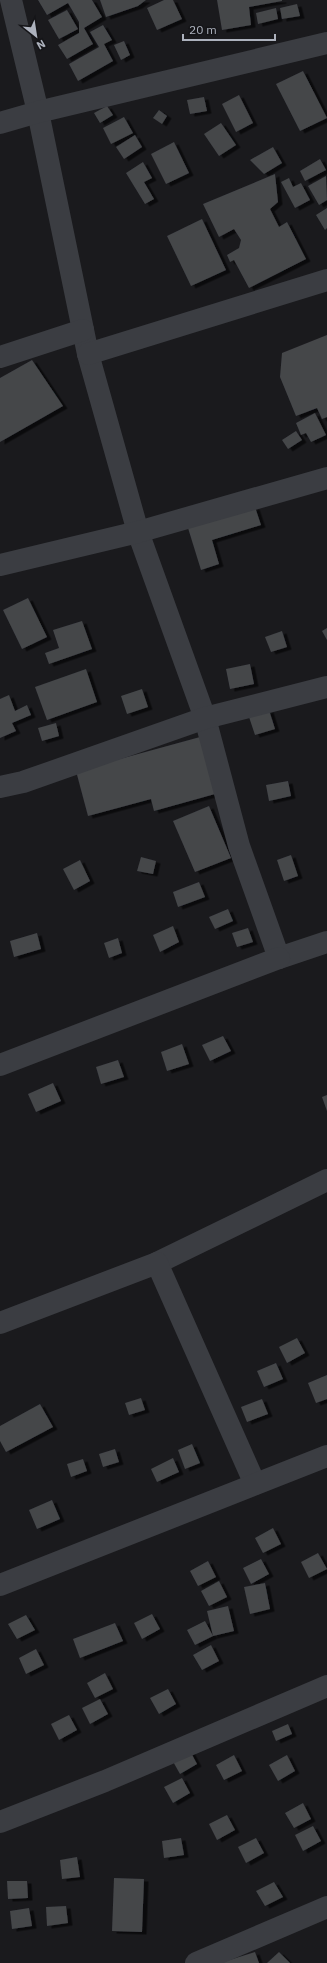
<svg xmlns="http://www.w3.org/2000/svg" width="327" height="1963" font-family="'IBM Plex Sans',sans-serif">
	<defs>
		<filter id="shadow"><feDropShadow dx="4.5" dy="2.5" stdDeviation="0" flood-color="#0009"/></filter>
	</defs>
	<rect width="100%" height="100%" fill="#1a1a1d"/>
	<!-- building -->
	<g fill="#44464a" filter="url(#shadow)">
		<polygon points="38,0 92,0 102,17 84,28 93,44 67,59 58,45 79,33 79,22 68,3 47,15"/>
		<polygon points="100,0 146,0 138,6 106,17"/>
		<polygon points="164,0 173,0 182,19 157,30 147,8"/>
		<polygon points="217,0 282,0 282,1 249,7 251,25 222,30"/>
		<polygon points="297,4 300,16 282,19 280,8"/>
		<polygon points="276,8 278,19 258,24 256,13"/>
		<polygon points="67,10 78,29 59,39 48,20"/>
		<polygon points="103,25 112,40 104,44 113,61 78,81 69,64 99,47 90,32"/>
		<polygon points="124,41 130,55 121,60 114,45"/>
		<polygon points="303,71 327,118 300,131 276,84"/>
		<polygon points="239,95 253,123 236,132 222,104"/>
		<polygon points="204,97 207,111 190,114 187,100"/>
		<polygon points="107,106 113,115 100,123 94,113"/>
		<polygon points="159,110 167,116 162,124 153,118"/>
		<polygon points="124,117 133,133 111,144 103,128"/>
		<polygon points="221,123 236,145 219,156 204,134"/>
		<polygon points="135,135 142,147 124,159 116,147"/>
		<polygon points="174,142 189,173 166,184 151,154"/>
		<polygon points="273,147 282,163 264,174 250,160"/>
		<polygon points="320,159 326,170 305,181 300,171"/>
		<polygon points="143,162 152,178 144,182 154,199 145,204 126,173"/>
		<polygon points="275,174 278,202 270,209 279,227 287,222 306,259 249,288 234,260 230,262 227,255 239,248 241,240 234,229 219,237 203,204"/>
		<polygon points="326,176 327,200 319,205 308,186"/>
		<polygon points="289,178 293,187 301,183 310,200 295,208 281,182"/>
		<polygon points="327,208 327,228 325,230 316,215"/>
		<polygon points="202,219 226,270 191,286 167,236"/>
		<polygon points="327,335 327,417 322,419 317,408 296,416 280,377 282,353"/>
		<polygon points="32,360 63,406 0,442 0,378"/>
		<polygon points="315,413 326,435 311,442 306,433 301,435 296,423"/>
		<polygon points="296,431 302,440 288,449 282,440"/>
		<polygon points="255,507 261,525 212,540 219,564 201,570 188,528"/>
		<polygon points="28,598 47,637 22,649 3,610"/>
		<polygon points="82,621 92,649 49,664 45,653 59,648 53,630"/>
		<polygon points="327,628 327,640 322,631"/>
		<polygon points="282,631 287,647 271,652 265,637"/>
		<polygon points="250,664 254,684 230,689 226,669"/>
		<polygon points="86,669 97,702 47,720 35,687"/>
		<polygon points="142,689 148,707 127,714 121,696"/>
		<polygon points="9,695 15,711 27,705 31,715 12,723 16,731 0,738 0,699"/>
		<polygon points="269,710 275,729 255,735 249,717"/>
		<polygon points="56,723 59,736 42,741 38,728"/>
		<polygon points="200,737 215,794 154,811 151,799 88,816 76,771"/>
		<polygon points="288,781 291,796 269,801 266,785"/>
		<polygon points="209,806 231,858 195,872 173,821"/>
		<polygon points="291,855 298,876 284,881 277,860"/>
		<polygon points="141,857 156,861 153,874 137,871"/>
		<polygon points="80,860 90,881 74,890 63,869"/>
		<polygon points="199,882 205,897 178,907 173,892"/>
		<polygon points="228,909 233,921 215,929 209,917"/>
		<polygon points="173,926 179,942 160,952 153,935"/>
		<polygon points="248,928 253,942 237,947 232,933"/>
		<polygon points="37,933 41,949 14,957 10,941"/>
		<polygon points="118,938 122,953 109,958 104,943"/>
		<polygon points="223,1036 231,1051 210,1061 202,1045"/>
		<polygon points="182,1044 189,1064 167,1071 161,1052"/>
		<polygon points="118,1060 124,1077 101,1084 96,1067"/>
		<polygon points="53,1083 61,1101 36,1112 28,1094"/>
		<polygon points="327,1095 327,1111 322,1097"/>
		<polygon points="297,1338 305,1353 287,1363 279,1347"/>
		<polygon points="276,1363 283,1379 264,1387 257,1371"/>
		<polygon points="327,1375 327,1399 316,1403 308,1383"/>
		<polygon points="141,1398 145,1410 129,1415 125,1403"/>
		<polygon points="262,1399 268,1414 247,1422 241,1407"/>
		<polygon points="40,1404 53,1427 6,1452 0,1441 0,1426"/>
		<polygon points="192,1444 200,1463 185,1469 178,1450"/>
		<polygon points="115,1449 119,1462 103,1467 99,1454"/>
		<polygon points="173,1458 179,1472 157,1482 151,1469"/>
		<polygon points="83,1459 87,1471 71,1477 67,1464"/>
		<polygon points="52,1500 60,1519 37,1529 29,1510"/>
		<polygon points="273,1528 281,1544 263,1553 255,1538"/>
		<polygon points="318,1553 327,1569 309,1578 301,1562"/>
		<polygon points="261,1559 269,1574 251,1584 243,1568"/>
		<polygon points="208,1561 216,1577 198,1586 190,1571"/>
		<polygon points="219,1581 227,1597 209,1606 201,1591"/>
		<polygon points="265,1583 270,1609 250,1614 244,1587"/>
		<polygon points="228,1606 234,1631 213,1636 195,1645 187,1630 205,1621 213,1636 207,1611"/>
		<polygon points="152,1614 160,1629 142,1639 134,1623"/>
		<polygon points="26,1615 35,1630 17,1639 8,1624"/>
		<polygon points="115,1623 123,1641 80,1658 73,1639"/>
		<polygon points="211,1645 219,1661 202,1670 193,1655"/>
		<polygon points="36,1649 44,1665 26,1674 19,1658"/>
		<polygon points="105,1673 113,1689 95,1698 87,1683"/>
		<polygon points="168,1689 176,1704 159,1714 150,1698"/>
		<polygon points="100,1699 108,1714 90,1724 82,1708"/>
		<polygon points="69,1715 77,1730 59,1740 51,1724"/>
		<polygon points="288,1724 292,1734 276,1741 272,1731"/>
		<polygon points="189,1749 197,1764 180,1774 171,1758"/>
		<polygon points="234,1755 242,1771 224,1780 216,1765"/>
		<polygon points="287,1755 295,1771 278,1781 269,1765"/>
		<polygon points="182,1778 190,1793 173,1803 164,1787"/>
		<polygon points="303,1803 311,1819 294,1828 285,1813"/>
		<polygon points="227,1815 235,1830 217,1840 209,1824"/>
		<polygon points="313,1826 321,1841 303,1851 295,1835"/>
		<polygon points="181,1838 184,1855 164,1858 162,1841"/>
		<polygon points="256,1838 264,1853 246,1863 238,1847"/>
		<polygon points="77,1857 80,1877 62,1879 60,1860"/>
		<polygon points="114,1878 144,1879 142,1932 112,1931"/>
		<polygon points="7,1881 27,1881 28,1898 8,1899"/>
		<polygon points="274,1882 283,1897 265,1906 256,1891"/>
		<polygon points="66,1906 68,1923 47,1926 46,1907"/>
		<polygon points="29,1908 32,1926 12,1929 10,1911"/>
		<polygon points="255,1952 259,1963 220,1963"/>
		<polygon points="279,1952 290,1963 267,1963"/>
	</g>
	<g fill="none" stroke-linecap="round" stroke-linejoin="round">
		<!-- minor -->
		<g stroke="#3b3d42" stroke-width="22">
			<polyline points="11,0 38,112 88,354 138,532 205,718 239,846 279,958 327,942"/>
			<polyline points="0,123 38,112 327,43"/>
			<polyline points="88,354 327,280"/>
			<polyline points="0,357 83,330"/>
			<polyline points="0,565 138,532 327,478"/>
			<polyline points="0,787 23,782 205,718 327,687"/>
			<polyline points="0,1065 279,958"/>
			<polyline points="157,1263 327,1180"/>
			<polyline points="0,1323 157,1263 255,1484"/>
			<polyline points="0,1585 327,1456"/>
			<polyline points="0,1822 105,1781 327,1686"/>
			<polyline points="196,1963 327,1907"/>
		</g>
	</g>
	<!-- north arrow -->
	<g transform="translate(36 36) rotate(150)" stroke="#151518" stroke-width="3" paint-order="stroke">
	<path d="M0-3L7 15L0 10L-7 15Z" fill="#adb2bd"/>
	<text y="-6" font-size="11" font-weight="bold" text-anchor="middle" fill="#adb2bd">N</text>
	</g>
	<!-- scale -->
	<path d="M183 34v6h92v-6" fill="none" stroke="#adb2bd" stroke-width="2"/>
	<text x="189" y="34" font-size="12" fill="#adb2bd" stroke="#151518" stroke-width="3" paint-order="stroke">20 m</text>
</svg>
